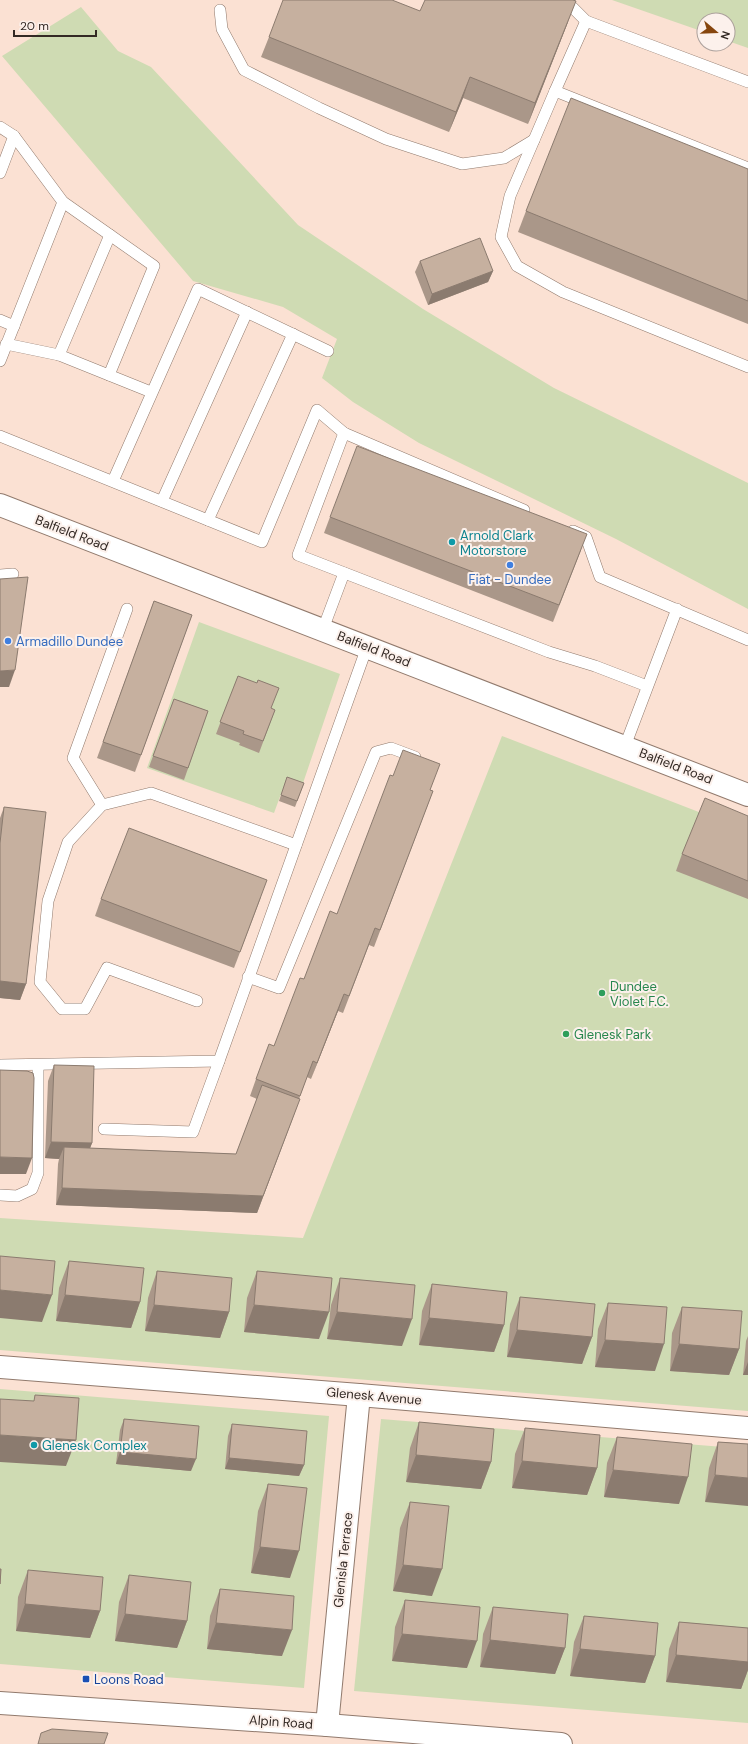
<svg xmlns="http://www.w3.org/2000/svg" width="748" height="1744" font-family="'DM Sans',sans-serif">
	<rect width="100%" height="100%" fill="#fbe1d3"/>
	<!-- green -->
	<g fill="#cfdbb3">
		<polygon points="612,0 748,0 748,48 728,41 728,20 704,20 704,32"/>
		<polygon points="81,7 118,51 151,67 298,225 423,309 554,388 748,483 748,609 616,539 419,443 353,402 322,378 337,339 283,307 193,281 2,56"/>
		<polygon points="199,622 340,674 301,789 285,783 274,813 147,768"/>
		<polygon points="502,736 748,831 748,1411 0,1350 0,1218 303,1238"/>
		<polygon points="0,1389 329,1416 304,1688 0,1664"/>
		<polygon points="381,1419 748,1449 748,1723 354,1691"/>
	</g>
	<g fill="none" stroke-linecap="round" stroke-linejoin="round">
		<!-- service casing -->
		<g stroke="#917a6d" stroke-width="12">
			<g id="service">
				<polyline points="558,0 570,5 586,21"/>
				<polyline points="220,10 222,29 244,70 319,108 386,139 462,164 504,158 534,140"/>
				<polyline points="555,91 586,21 748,82"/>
				<polyline points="0,127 14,136 63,202 154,266 109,375"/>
				<polyline points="748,168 555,91 510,196 501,237 517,266 563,292 748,367"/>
				<polyline points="0,173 14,136"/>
				<polyline points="0,320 14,326"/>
				<polyline points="6,344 59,355 151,392"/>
				<polyline points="59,355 110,235"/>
				<polyline points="0,361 63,202"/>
				<polyline points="344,433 298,555 549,652 595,666 647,686"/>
				<polyline points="0,436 262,542 317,410 344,433 524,510"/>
				<polyline points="113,481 198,289 328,351"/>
				<polyline points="162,501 247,312"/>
				<polyline points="208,520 293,334"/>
				<polyline points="573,531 586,537 600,577 748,640"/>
				<polyline points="0,575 13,574"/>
				<polyline points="323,629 344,573"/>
				<polyline points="625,746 677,609"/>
				<polyline points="102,805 73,758 127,609"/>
				<polyline points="248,977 279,988 376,752 391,748 415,757"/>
				<polyline points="197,1001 107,968 85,1009 62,1009 40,982 48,901 68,842 102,805 151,793 296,845"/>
				<polyline points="0,1065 219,1061 367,647"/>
				<polyline points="104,1129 193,1132 219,1061"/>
				<polyline points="0,1195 17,1196 32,1189 38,1173 38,1065"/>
			</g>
		</g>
		<!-- minor casing -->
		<g stroke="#917a6d" stroke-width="24">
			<g id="minor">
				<polyline points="0,505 748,795"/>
				<polyline points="0,1367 359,1395 748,1428"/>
				<polyline points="0,1703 327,1725 561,1744"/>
				<polyline points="327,1725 359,1395"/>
			</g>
		</g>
		<!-- service -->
		<use href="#service" stroke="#fff" stroke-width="11"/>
		<!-- minor -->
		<use href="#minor" stroke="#fff" stroke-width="22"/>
	</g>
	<!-- wall -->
	<g fill="#aa9789">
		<polygon points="420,11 568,22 528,124 463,98 449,132 261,57 269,37"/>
		<polygon points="748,169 748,324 518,232 526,211"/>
		<polygon points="420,261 493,271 488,282 428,305 415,272"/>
		<polygon points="330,517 581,550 553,622 324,533"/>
		<polygon points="154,601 192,615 135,772 97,758"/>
		<polygon points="238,676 272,709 275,710 259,753 239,745 240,743 216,734"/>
		<polygon points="174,699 208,711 184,780 149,767"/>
		<polygon points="287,777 304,783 295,807 279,801"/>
		<polygon points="430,790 433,791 374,947 369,945 343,1013 338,1011 311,1079 307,1077 299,1099 294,1115 257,1213 56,1205 58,1164 59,1159 45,1158 48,1081 54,1065 92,1143 90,1148 236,1154 257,1099 250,1096 256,1079 274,1046 304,979 337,914"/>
		<polygon points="4,807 26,984 20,1000 0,998 0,818"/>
		<polygon points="748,816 748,899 676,871 682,854"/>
		<polygon points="261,897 234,968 95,916 101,899"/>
		<polygon points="69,1261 140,1302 131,1328 56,1321 59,1288"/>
		<polygon points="157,1271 229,1312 220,1338 145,1331 148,1298"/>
		<polygon points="257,1271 319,1339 244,1332 247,1298"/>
		<polygon points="340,1278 402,1346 327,1339 331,1305"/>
		<polygon points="432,1284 504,1325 494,1352 419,1345 422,1311"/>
		<polygon points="520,1297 592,1337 582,1364 507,1357 510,1324"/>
		<polygon points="608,1303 655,1371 595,1367 598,1329"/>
		<polygon points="682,1307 739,1349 729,1375 670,1371 672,1333"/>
		<polygon points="748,1336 748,1375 743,1375 746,1341"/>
		<polygon points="124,1419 191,1471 116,1464 120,1430"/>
		<polygon points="419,1422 491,1462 481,1489 406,1482 410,1448"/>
		<polygon points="232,1424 304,1465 299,1476 225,1469 228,1436"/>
		<polygon points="525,1428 597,1468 587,1495 512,1488 515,1454"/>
		<polygon points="617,1437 679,1504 604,1497 607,1463"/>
		<polygon points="718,1442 748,1444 705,1502 709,1468"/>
		<polygon points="268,1484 290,1578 251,1573 258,1511"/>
		<polygon points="410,1502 432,1596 393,1591 400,1528"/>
		<polygon points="28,1570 100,1611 90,1638 16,1631 18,1597"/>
		<polygon points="129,1575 187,1621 177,1648 115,1641 119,1602"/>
		<polygon points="220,1589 282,1656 207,1649 210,1616"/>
		<polygon points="405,1600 467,1668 392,1661 395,1627"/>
		<polygon points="493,1607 565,1648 555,1674 480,1667 483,1634"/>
		<polygon points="584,1616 655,1656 645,1683 570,1676 574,1642"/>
		<polygon points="679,1622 748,1628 748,1670 741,1689 666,1682 669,1649"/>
	</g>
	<!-- shaded-wall -->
	<g fill="#8b7b6f">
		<polygon points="576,1 568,22 528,124 535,103"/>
		<polygon points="470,77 463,98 449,132 456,112"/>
		<polygon points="493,271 488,282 428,305 432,294"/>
		<polygon points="15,670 9,687 0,687 0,671"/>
		<polygon points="0,981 26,984 20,1000 0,998"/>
		<polygon points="344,994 338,1011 311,1079 317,1063"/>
		<polygon points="300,1099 257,1213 56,1205 62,1188 263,1196"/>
		<polygon points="51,1142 92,1143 86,1159 64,1147 59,1159 45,1158"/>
		<polygon points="0,1157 32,1158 26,1174 0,1174"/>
		<polygon points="0,1290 52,1295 42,1322 0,1318"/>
		<polygon points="65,1295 140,1302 131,1328 56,1321"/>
		<polygon points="154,1305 229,1312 220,1338 145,1331"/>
		<polygon points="254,1305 329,1312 319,1339 244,1332"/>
		<polygon points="337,1312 412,1319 402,1346 327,1339"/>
		<polygon points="429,1318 504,1325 494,1352 419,1345"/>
		<polygon points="517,1330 592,1337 582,1364 507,1357"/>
		<polygon points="605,1340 664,1344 655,1371 595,1367"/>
		<polygon points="679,1344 739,1349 729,1375 670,1371"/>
		<polygon points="748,1362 748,1375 743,1375"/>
		<polygon points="0,1435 76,1440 66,1466 0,1462"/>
		<polygon points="120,1452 196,1459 191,1471 116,1464"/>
		<polygon points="416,1455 491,1462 481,1489 406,1482"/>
		<polygon points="229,1458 304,1465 299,1476 225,1469"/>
		<polygon points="522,1461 597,1468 587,1495 512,1488"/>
		<polygon points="613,1470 688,1477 679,1504 604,1497"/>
		<polygon points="715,1475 748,1478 748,1506 705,1502"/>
		<polygon points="260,1547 299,1551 290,1578 251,1573"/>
		<polygon points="403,1565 442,1569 432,1596 393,1591"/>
		<polygon points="25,1604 100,1611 90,1638 16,1631"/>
		<polygon points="125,1614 187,1621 177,1648 115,1641"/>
		<polygon points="216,1623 292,1630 282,1656 207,1649"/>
		<polygon points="402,1634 477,1641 467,1668 392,1661"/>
		<polygon points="490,1640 565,1648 555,1674 480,1667"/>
		<polygon points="580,1649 655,1656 645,1683 570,1676"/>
		<polygon points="676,1655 748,1662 748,1670 741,1689 666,1682"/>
	</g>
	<!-- building -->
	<g fill="#c6b09f" stroke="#8b7b6f">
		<polygon points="283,0 392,0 420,11 425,0 573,0 576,1 535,103 470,77 456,112 269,37"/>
		<polygon points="571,98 748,169 748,301 526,211"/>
		<polygon points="480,238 493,271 432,294 420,261"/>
		<polygon points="357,446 587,534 559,605 330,517"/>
		<polygon points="28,577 15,670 0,671 0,579"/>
		<polygon points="154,601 192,615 141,755 103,742"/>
		<polygon points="238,676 257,683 258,680 279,688 271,708 275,710 263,741 243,734 244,731 220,722"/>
		<polygon points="174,699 208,711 188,768 153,756"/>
		<polygon points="403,750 440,764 430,790 433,791 380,930 375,928 349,996 344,994 317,1063 313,1061 300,1096 256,1079 269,1044 274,1046 300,978 304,979 330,911 337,914 390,775 393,776"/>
		<polygon points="287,777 304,783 297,801 281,795"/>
		<polygon points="705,798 748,816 748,881 682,854"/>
		<polygon points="4,807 46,812 26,984 0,981 0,843"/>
		<polygon points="129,828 267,880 240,952 101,899"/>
		<polygon points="54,1065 94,1066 92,1143 51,1142"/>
		<polygon points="0,1070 27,1071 33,1073 34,1078 32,1158 0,1157"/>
		<polygon points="262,1085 300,1099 263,1196 62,1188 64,1147 236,1154"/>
		<polygon points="0,1256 55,1261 52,1295 0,1290"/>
		<polygon points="69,1261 144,1268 140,1302 65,1295"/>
		<polygon points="157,1271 232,1278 229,1312 154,1305"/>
		<polygon points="257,1271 332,1278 329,1312 254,1305"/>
		<polygon points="340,1278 415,1285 412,1319 337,1312"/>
		<polygon points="432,1284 507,1292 504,1325 429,1318"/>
		<polygon points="520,1297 595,1304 592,1337 517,1330"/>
		<polygon points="608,1303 667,1307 664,1344 605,1340"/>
		<polygon points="682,1307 742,1311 739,1349 679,1344"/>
		<polygon points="35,1395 79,1398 76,1440 0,1435 0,1399 34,1401"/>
		<polygon points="124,1419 199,1426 196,1459 120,1452"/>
		<polygon points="419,1422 494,1429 491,1462 416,1455"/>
		<polygon points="232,1424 307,1431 304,1465 229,1458"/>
		<polygon points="525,1428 600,1435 597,1468 522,1461"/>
		<polygon points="617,1437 692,1444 688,1477 613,1470"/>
		<polygon points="718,1442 748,1444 748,1478 715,1475"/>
		<polygon points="268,1484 307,1488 299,1551 260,1547"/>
		<polygon points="410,1502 449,1506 442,1569 403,1565"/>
		<polygon points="0,1569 1,1569 0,1584"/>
		<polygon points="28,1570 103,1577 100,1611 25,1604"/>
		<polygon points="129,1575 191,1582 187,1621 125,1614"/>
		<polygon points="220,1589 294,1596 292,1630 216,1623"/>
		<polygon points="405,1600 480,1607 477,1641 402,1634"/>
		<polygon points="493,1607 568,1614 565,1648 490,1640"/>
		<polygon points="584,1616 658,1623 655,1656 580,1649"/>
		<polygon points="679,1622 748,1628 748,1662 676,1655"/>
		<polygon points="52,1729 108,1733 104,1744 38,1744 41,1733"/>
	</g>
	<!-- markers -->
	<g fill="#0f9aa8" stroke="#fcf1ec" stroke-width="1.5">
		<circle cx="452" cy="542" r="4"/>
		<circle cx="34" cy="1445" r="4"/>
	</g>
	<g fill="#3f7fe0" stroke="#fcf1ec" stroke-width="1.5">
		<circle cx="510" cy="565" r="4"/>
		<circle cx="8" cy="641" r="4"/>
	</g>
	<g fill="#2e9e5b" stroke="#fcf1ec" stroke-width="1.5">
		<circle cx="602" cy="993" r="4"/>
		<circle cx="566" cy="1034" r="4"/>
	</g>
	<rect fill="#1a4fb4" stroke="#fcf1ec" stroke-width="1.5" x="82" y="1675" width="8" height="8" rx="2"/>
	<g text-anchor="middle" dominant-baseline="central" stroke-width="4" stroke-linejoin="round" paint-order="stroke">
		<!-- street labels -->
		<g font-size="13" fill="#332924" stroke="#fcf1ec">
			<text transform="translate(72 533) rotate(21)">Balfield Road</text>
			<text transform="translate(374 649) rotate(21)">Balfield Road</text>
			<text transform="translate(676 766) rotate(21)">Balfield Road</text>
			<text transform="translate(374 1396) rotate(5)">Glenesk Avenue</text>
			<text transform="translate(343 1560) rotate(-84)">Glenisla Terrace</text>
			<text transform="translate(281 1722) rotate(4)">Alpin Road</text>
		</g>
		<!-- culture labels -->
		<g font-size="13" fill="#0d838f" stroke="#fcf1ec" text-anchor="start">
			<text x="460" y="535">Arnold Clark<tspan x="460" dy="15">Motorstore</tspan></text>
			<text x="42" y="1445">Glenesk Complex</text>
		</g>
		<!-- shop labels -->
		<g font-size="13" fill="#366cbe" stroke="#fcf1ec">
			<text x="510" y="579">Fiat - Dundee</text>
			<text x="16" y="641" text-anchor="start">Armadillo Dundee</text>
		</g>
		<!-- leisure labels -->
		<g font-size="13" fill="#27864d" stroke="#fcf1ec" text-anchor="start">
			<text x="610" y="986">Dundee<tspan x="610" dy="15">Violet F.C.</tspan></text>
			<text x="574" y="1034">Glenesk Park</text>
		</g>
		<!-- transit labels -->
		<g font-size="13" fill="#164399" stroke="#fcf1ec" text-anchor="start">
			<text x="94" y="1679">Loons Road</text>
		</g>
	</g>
	<!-- north arrow -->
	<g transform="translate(716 32) rotate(109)"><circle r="19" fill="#fcf1ec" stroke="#aca19c"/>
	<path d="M0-3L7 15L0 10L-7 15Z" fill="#86460e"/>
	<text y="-6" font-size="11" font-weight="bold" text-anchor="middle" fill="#332924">N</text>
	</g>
	<!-- scale -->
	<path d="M14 30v6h82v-6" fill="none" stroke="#332924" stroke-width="2"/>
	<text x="20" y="30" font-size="12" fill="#332924" stroke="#fcf1ec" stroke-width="3" paint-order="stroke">20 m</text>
</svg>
